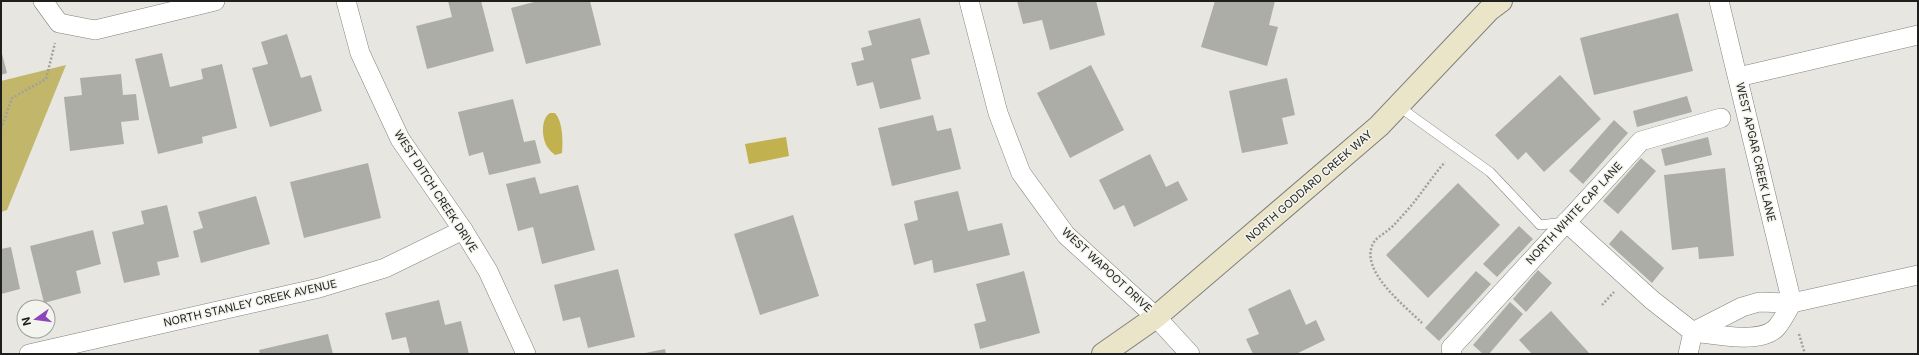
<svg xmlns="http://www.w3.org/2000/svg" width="1919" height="355" font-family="Inter,sans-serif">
	<rect width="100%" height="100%" fill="#e7e6e1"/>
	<!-- green -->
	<polygon fill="#c2b66b" points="66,65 7,210 1,212 1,81"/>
	<!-- water -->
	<g fill="#c1b14f">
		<path d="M550 113H555C563 122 563 141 562 153L555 155C553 153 550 151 548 148 542 140 540 119 550 113Z"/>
		<polygon points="786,137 789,156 749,164 745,144"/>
	</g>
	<!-- building -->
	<g fill="#adada7">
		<polygon points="448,1 481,1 494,51 427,69 416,26 452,17"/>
		<polygon points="538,1 590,1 601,45 526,64 511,8"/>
		<polygon points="1017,1 1096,1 1105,35 1050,50 1042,20 1023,24"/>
		<polygon points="1215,1 1275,1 1269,25 1278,27 1267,66 1201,47"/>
		<polygon points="1678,13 1693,71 1594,95 1580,38"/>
		<polygon points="920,18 930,54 911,59 921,99 880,109 873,82 857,86 851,63 864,60 861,48 872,45 868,31"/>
		<polygon points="287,34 301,78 311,75 322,111 270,127 252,68 268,64 261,42"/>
		<polygon points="1,50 7,73 1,75"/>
		<polygon points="162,53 170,87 203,79 201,69 222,64 237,128 202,137 203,143 158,154 135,59"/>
		<polygon points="1091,65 1124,130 1070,158 1037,93"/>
		<polygon points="121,74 123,95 136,94 139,120 121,122 124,144 70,151 64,97 82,95 80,78"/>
		<polygon points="1560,75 1601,119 1544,172 1526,152 1518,160 1495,135"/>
		<polygon points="1287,78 1295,115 1282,118 1288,144 1242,153 1229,91"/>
		<polygon points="1687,96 1692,112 1637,127 1633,111"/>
		<polygon points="513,99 524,142 535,140 541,163 489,175 483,152 469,156 458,112"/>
		<polygon points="933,115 937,131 951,128 961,169 892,186 878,128"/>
		<polygon points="1614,120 1628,133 1583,184 1569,171"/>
		<polygon points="1708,137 1712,155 1665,166 1661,149"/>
		<polygon points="1150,154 1166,187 1178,181 1188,200 1134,227 1124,205 1114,210 1099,180"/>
		<polygon points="1641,158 1656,171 1618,214 1603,201"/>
		<polygon points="368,163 381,218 304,238 290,182"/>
		<polygon points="1725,168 1734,256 1699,259 1698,247 1672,250 1664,175"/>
		<polygon points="535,177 540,194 578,185 595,250 542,264 533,227 518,231 506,184"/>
		<polygon points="1458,183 1500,225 1428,298 1386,255"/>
		<polygon points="958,191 968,231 1002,223 1010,255 934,273 932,260 914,265 904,224 918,220 914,201"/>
		<polygon points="256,196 270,244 201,263 193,231 203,228 198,212"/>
		<polygon points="167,205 179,257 157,262 160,275 124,283 112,232 144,224 141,211"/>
		<polygon points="793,215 819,296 760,315 734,234"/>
		<polygon points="1519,226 1533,239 1497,277 1483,264"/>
		<polygon points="93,230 101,264 76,271 81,293 44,303 30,246"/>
		<polygon points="1621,230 1664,268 1652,283 1609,244"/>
		<polygon points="11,247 20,289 1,294 1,249"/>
		<polygon points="618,269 635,337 588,348 580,317 563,321 554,285"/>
		<polygon points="1538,270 1552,283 1526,312 1513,299"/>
		<polygon points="1024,271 1040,333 980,349 974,324 986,321 976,284"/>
		<polygon points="1476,271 1491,284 1439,341 1425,328"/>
		<polygon points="1290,289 1306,325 1316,320 1325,340 1296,354 1253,354 1246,339 1259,334 1248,309"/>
		<polygon points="439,300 445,325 461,321 469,354 410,354 406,337 392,340 385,313"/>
		<polygon points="1510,302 1523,314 1489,354 1483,354 1473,345"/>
		<polygon points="1551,311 1590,354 1532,354 1519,340"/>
		<polygon points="328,334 333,354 260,354 259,350"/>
		<polygon points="665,349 666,354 645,354 645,353"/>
	</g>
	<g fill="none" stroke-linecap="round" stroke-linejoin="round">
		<!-- lane casing -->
		<g stroke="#82817c" stroke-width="10">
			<polyline id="lane" points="1398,106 1490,172 1540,225 1564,222"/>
		</g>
		<!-- street casing -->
		<g stroke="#82817c" stroke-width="20">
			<g id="street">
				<polyline points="43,1 59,23 95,30 215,1"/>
				<polyline points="346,1 360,53 400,139 463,230 488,271 526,354"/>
				<polyline points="969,1 998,113 1021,173 1066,235 1156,317 1190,354"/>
				<polyline points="1719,1 1792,303"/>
				<polyline points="1738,77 1918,35"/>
				<polyline points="1566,222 1652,300 1693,332 1688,354"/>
				<polyline points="1693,332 1742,307 1759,302 1792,303 1918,275"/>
				<path d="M1693 332C1713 334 1762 345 1777 327 1783 320 1787 311 1792 303"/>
				<polyline points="29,354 319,288 385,268 463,230"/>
				<polyline points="1452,354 1451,348 1641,141 1721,118"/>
			</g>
		</g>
		<!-- secondary casing -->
		<g stroke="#82817c" stroke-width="24">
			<polyline id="secondary" points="1103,354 1156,317 1379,126 1489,10 1501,1"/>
		</g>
		<!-- path -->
		<g stroke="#a1a09c" stroke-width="2.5" stroke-dasharray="2 2" stroke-linecap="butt">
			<polyline points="1,129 12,98 46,79 55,43"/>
			<polyline points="1602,305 1614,292"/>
			<path d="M1422 323C1405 306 1357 269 1374 242 1377 237 1384 234 1388 230 1394 226 1398 220 1403 215 1419 198 1430 179 1445 162"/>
			<polyline points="1799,334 1805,354"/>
		</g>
		<!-- lane -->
		<use href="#lane" stroke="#fff" stroke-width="9"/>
		<!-- street -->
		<use href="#street" stroke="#fff" stroke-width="19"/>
		<!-- secondary -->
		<use href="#secondary" stroke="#eae5c9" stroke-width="22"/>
	</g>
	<g text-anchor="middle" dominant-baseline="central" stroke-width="3" stroke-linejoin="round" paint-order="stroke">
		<!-- street labels -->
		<g font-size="11" fill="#1f1f1d" stroke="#f4f4ee">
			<text transform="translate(1756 152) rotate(77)">WEST APGAR CREEK LANE</text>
			<text transform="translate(1309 186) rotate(-41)">NORTH GODDARD CREEK WAY</text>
			<text transform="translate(436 191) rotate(57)">WEST DITCH CREEK DRIVE</text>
			<text transform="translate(1574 213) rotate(-47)">NORTH WHITE CAP LANE</text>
			<text transform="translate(1107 270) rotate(43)">WEST WAPOOT DRIVE</text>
			<text transform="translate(250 303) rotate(-13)">NORTH STANLEY CREEK AVENUE</text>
		</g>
	</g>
	<!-- border -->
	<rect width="1919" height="355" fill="none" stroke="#1f1f1d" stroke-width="4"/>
	<!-- north arrow -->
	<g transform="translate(36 319) rotate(256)"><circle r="19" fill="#f4f4ee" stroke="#9f9f9a"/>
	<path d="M0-3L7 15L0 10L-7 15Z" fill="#8c46b9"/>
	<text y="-6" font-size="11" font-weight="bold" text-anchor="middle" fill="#1f1f1d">N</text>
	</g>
</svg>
